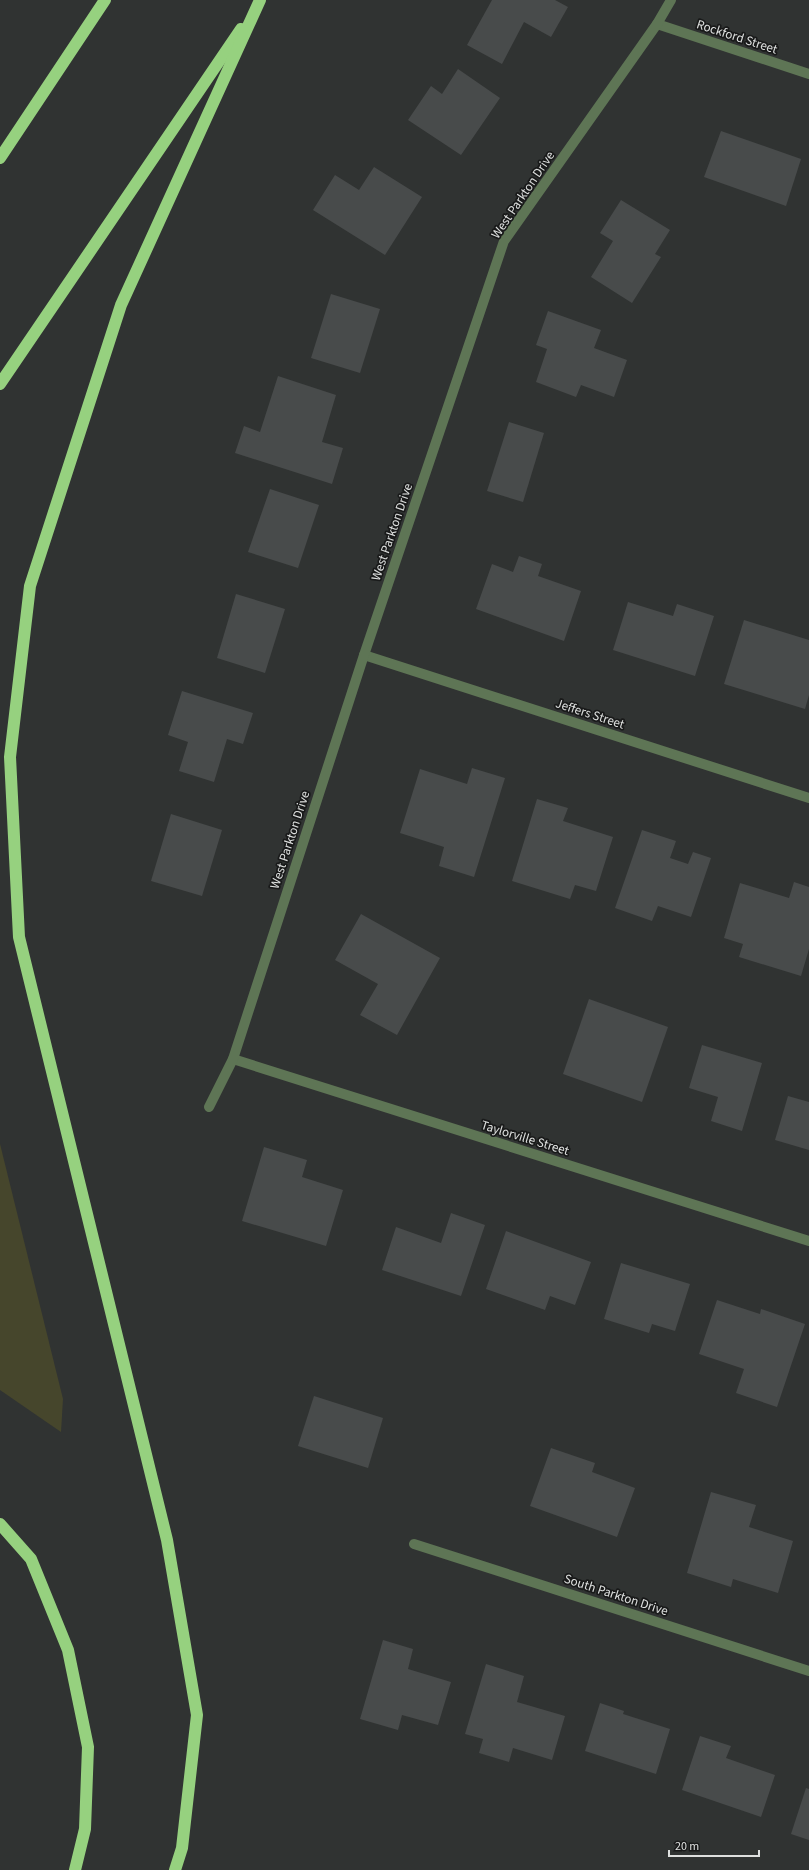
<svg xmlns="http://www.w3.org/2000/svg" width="809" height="1870" font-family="'Source Sans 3',sans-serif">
	<rect width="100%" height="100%" fill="#303332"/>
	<!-- green -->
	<polygon fill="#46462c" points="0,1144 63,1399 61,1432 0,1390"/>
	<!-- building -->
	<g fill="#484b4b">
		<polygon points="492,0 555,0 568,7 551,37 524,22 502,64 467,45"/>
		<polygon points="458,69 500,98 461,155 408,120 431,86 442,94"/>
		<polygon points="721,131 801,159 786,206 704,177"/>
		<polygon points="374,167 422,197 385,255 313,210 335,175 359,190"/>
		<polygon points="621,200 670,230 655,254 661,257 632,303 591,277 613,241 600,233"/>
		<polygon points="331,294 380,309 360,373 311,358"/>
		<polygon points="548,311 601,330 594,348 627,360 614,397 581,385 576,397 536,382 547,349 536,345"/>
		<polygon points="278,376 336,395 322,442 343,448 332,484 235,453 244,426 260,432"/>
		<polygon points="509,422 544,433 523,502 487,491"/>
		<polygon points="270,489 319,505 298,568 248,552"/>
		<polygon points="519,556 542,564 538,576 581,591 564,641 476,609 492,564 513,572"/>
		<polygon points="236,594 285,609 265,673 217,658"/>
		<polygon points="628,602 673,616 677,604 714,616 695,676 613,650"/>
		<polygon points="744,620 809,640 809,695 805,709 724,684"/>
		<polygon points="182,691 253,713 243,744 227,739 214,782 179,771 188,742 168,735"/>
		<polygon points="472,768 505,778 474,877 439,866 444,847 400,833 420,769 467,784"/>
		<polygon points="537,799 568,808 563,821 613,837 596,891 575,885 570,899 512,881"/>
		<polygon points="171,814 222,830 202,896 151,881"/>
		<polygon points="642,830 676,841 670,858 688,864 693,852 711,858 691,917 658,906 652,921 615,908"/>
		<polygon points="794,882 809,887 809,949 801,976 739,957 743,944 724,938 740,883 789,898"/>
		<polygon points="361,914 440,958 397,1035 360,1015 378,984 335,960"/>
		<polygon points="589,999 668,1027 642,1102 563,1074"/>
		<polygon points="702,1045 762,1063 742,1131 711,1121 718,1097 689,1088"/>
		<polygon points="788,1096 809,1102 809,1150 775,1140"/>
		<polygon points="264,1147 307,1160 302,1177 343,1190 326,1246 242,1221"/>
		<polygon points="451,1213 485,1225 461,1296 382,1270 396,1227 441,1243"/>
		<polygon points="506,1231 591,1262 575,1305 550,1296 545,1310 486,1289"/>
		<polygon points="621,1263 690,1284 675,1331 652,1324 649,1333 604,1319"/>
		<polygon points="717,1300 760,1314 761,1309 805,1324 777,1407 736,1393 744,1369 699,1354"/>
		<polygon points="314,1396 383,1418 368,1468 298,1446"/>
		<polygon points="551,1448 595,1463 592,1472 635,1488 617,1537 530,1506"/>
		<polygon points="711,1492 756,1505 749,1527 793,1541 778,1593 733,1579 731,1587 687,1573"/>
		<polygon points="383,1640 413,1649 408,1669 451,1682 438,1725 402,1715 398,1730 360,1719"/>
		<polygon points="486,1664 524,1676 517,1702 565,1716 552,1760 513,1748 509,1762 479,1753 483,1739 465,1734"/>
		<polygon points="600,1703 624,1711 623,1714 670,1729 656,1774 585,1751"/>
		<polygon points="700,1736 731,1746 726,1758 775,1775 761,1817 682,1790"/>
		<polygon points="806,1788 809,1789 809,1840 791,1834"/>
	</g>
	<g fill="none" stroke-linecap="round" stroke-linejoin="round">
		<!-- minor -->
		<g stroke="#5e7555" stroke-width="10">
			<polyline points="657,24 809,74"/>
			<polyline points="364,655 809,798"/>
			<polyline points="233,1059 809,1241"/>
			<polyline points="209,1107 233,1059 364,655 504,241 657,24 671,0"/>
			<polyline points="414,1544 809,1671"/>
		</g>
		<!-- highway -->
		<g stroke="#96d17f" stroke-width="12">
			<polyline points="0,158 105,0"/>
			<polyline points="0,384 241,29"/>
			<polyline points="0,1524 31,1559 68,1650 88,1747 85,1829 75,1870"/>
			<polyline points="175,1870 182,1848 197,1715 167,1540 19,937 10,757 30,586 121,305 260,0"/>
		</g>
	</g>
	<g text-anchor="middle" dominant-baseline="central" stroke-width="3.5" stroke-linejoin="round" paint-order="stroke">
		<!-- street labels -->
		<g font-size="13" fill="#dee0df" stroke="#191a1a">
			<text transform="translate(737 37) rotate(18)">Rockford Street</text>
			<text transform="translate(523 195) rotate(-56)">West Parkton Drive</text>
			<text transform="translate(392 532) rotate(-71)">West Parkton Drive</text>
			<text transform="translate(590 714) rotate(18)">Jeffers Street</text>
			<text transform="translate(290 840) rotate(-72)">West Parkton Drive</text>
			<text transform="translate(525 1138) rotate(17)">Taylorville Street</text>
			<text transform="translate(616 1595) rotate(18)">South Parkton Drive</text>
		</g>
	</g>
	<!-- scale -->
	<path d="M669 1850v6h90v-6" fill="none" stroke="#dee0df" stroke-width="2"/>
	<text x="675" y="1850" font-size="12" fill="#dee0df" stroke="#191a1a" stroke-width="3" paint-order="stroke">20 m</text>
</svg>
